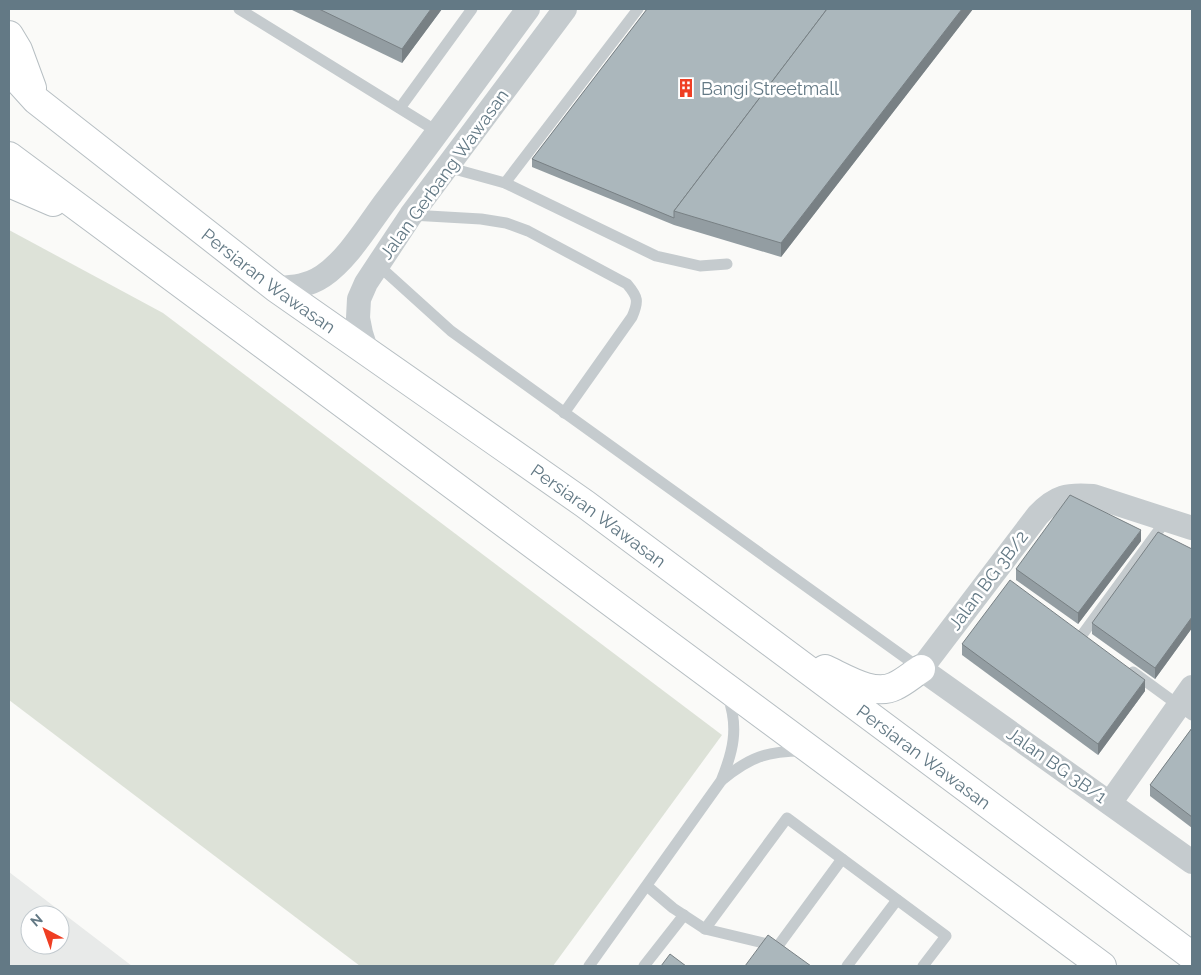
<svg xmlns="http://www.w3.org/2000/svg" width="1201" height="975" font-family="Raleway,sans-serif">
	<rect width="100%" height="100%" fill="#fafaf8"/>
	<!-- built -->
	<path fill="#e8eae9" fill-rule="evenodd" d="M9 872 132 966H9ZM30 915H60V945H30Z"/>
	<!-- green -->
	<polygon fill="#dde2d8" points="9,230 163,313 722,735 553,966 360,966 9,700"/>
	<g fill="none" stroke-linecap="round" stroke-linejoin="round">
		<!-- secondary casing -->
		<g stroke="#b7bfc3" stroke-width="30">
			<g id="secondary">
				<polyline points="9,35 18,50 32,88"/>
				<path id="s1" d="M9 70 36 100 276 288 585 504 1192 956"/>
				<polyline points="9,156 1102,966"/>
				<polyline points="9,183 53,202"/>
				<path d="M825 669C845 678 874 697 895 686 904 682 913 674 921 669"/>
			</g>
		</g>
		<!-- lane -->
		<g stroke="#c5cbce" stroke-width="11">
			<polyline points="239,9 438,132"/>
			<polyline points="400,108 472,9"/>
			<polyline points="447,167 505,183 656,256 700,266 727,264"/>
			<polyline points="505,183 638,9"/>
			<path d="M411 215 481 219 506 223 528 231 627 284C638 297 639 301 632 317L564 413"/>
			<polyline points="378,265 451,331 921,669"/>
			<polyline points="1082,635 1167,519"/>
			<polyline points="1133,672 1192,715"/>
			<path d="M722 780C750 757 767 751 803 751"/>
			<polyline points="647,886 673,908 705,929 776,946"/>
			<polyline points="705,929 787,818 946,936 923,966"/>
			<polyline points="778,946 842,859"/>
			<path d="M589 966 721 781C733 752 739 728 728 697"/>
			<polyline points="644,966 684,915"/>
			<polyline points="847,966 897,900"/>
		</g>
		<!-- street -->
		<g stroke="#c5cbce" stroke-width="24">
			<path d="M276 288C294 287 308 286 323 276 348 259 368 225 386 201 434 138 481 73 528 9"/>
			<polyline points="367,352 361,333 358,318 359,299 366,283 411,215 565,9"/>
			<path d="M1192 528 1093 496C1067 494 1056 496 1038 515L921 669 1192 862"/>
			<polyline points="1110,803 1192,687"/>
		</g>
		<!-- secondary -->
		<use href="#secondary" stroke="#fff" stroke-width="28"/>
	</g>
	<!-- wall -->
	<g fill="#939da2">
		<polygon points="290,9 442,9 402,63"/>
		<polygon points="647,9 973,9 781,257 674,225 532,167 532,159"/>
		<polygon points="1141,541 1078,624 1016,580 1016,569"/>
		<polygon points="1192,549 1192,628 1155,679 1092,634 1092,623"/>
		<polygon points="962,644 1145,691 1098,755 962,655"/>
		<polygon points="1192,728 1192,828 1150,796 1150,785"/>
	</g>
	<!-- shaded-wall -->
	<g fill="#788084">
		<polygon points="431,9 442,9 402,63 402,49"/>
		<polygon points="962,9 973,9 781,257 781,243"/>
		<polygon points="1141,530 1141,541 1078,624 1078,613"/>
		<polygon points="1192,617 1192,628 1155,679 1155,668"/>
		<polygon points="1145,680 1145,691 1098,755 1098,744"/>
	</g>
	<!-- building -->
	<g fill="#abb7bc" stroke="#788084">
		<polygon points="319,9 431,9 402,49"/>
		<polygon points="647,9 827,9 674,211 674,218 532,159"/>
		<polygon points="827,9 962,9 781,243 674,211"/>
		<polygon points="1070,495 1141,530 1078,613 1016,569"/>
		<polygon points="1158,532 1192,549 1192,617 1155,668 1092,623"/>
		<polygon points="1010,580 1145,680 1098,744 962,644"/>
		<polygon points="1192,728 1192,817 1150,785"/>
		<polygon points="768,935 811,966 745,966"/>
		<polygon points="670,954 686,966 661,966"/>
	</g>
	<!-- icons -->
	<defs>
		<g id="building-bare" transform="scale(1.5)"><path d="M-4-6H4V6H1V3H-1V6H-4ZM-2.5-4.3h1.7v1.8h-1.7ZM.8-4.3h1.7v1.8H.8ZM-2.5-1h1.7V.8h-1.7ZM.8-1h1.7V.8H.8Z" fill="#ef3e23" stroke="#fff" stroke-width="2.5" paint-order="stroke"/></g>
	</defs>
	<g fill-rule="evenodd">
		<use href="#building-bare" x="686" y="88"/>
	</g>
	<g text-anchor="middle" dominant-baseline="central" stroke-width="5" stroke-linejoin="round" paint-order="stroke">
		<!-- poi labels -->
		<g font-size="18" fill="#637985" stroke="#fff" text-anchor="start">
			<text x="701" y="88">Bangi Streetmall</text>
		</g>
		<!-- street labels -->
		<g font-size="18" fill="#637985" stroke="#fff">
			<text transform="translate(444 174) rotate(-54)">Jalan Gerbang Wawasan</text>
			<text stroke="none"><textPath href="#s1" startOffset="335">Persiaran Wawasan</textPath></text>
			<text stroke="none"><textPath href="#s1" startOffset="740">Persiaran Wawasan</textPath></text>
			<text transform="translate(988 580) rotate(-53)">Jalan BG 3B/2</text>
			<text stroke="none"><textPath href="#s1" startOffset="1145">Persiaran Wawasan</textPath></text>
			<text transform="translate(1057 765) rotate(35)">Jalan BG 3B/1</text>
		</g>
	</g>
	<!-- border -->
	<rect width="1201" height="975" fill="none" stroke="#637985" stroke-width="20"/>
	<!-- north arrow -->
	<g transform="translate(45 930) rotate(319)"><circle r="24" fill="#ffffff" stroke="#c1c9ce"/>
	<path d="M0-4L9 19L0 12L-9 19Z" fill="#ef3e23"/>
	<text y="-8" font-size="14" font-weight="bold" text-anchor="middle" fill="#637985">N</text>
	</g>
</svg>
